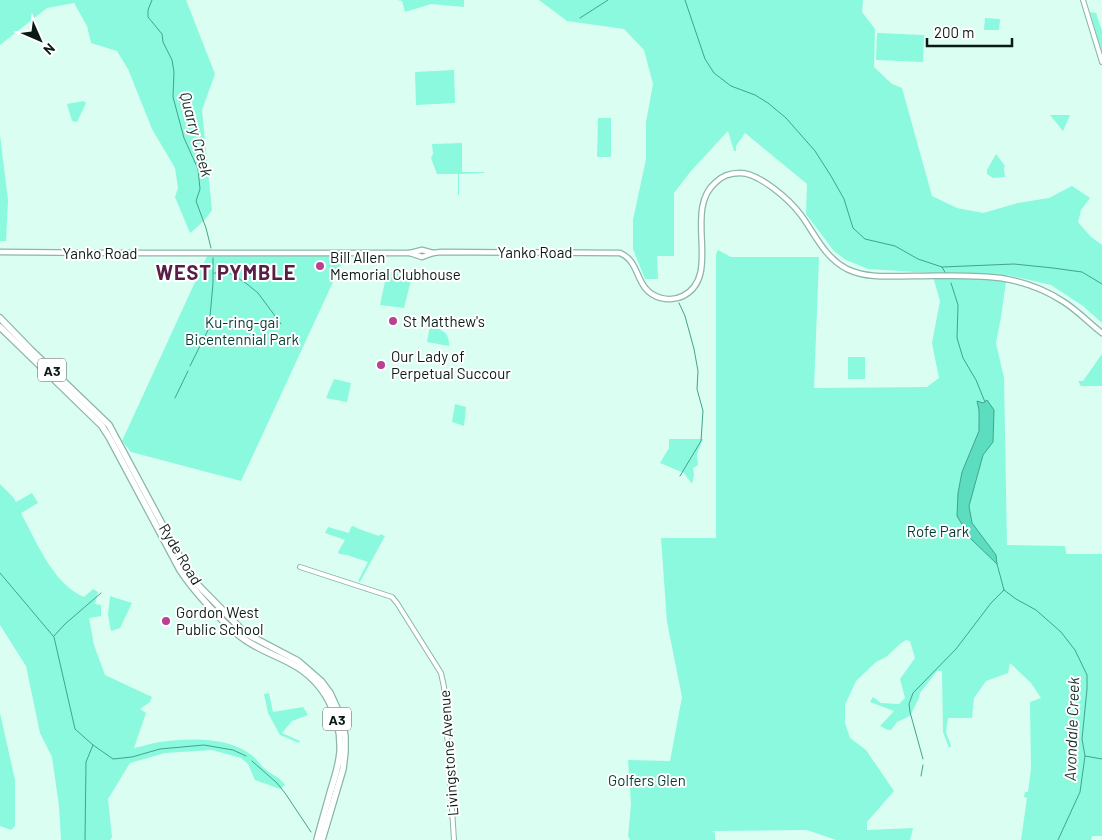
<svg xmlns="http://www.w3.org/2000/svg" width="1102" height="840" font-family="Barlow,sans-serif">
	<rect width="100%" height="100%" fill="#dbfef3"/>
	<!-- green -->
	<g fill="#8af9dd">
		<path d="M0 0H186L215 74 202 110 212 210C206 219 199 226 190 233L175 197 178 188 175 168 152 129 128 69 117 51 91 43 87 26 74 3 47 8 0 45Z"/>
		<polygon points="397,0 464,0 464,7 431,4 405,12 402,1"/>
		<polygon points="539,0 863,0 862,12 875,29 874,67 892,84 902,88 932,196 957,208 983,213 1018,203 1049,198 1072,186 1090,198 1081,210 1078,222 1090,236 1102,245 1102,323 1083,306 1051,285 1007,275 1001,317 996,343 1004,378 1007,545 1065,546 1066,554 1102,554 1102,836 1092,836 1091,840 1021,840 1027,798 1024,797 1025,792 1028,792 1031,769 1030,702 1041,698 1031,683 1010,663 1008,673 986,681 974,698 972,718 948,718 946,732 951,746 949,748 943,732 942,671 937,671 920,693 919,698 910,716 897,722 891,730 888,730 880,726 894,711 870,702 873,697 881,703 899,704 905,698 900,679 915,658 910,641 906,640 900,644 886,657 876,662 856,681 845,705 845,723 850,738 866,750 894,791 867,822 867,830 913,828 910,840 836,840 807,830 712,831 715,833 715,840 630,840 628,836 631,804 628,760 670,761 682,697 667,622 661,538 716,538 716,254 718,250 731,257 819,257 814,388 927,387 939,378 932,343 940,301 932,273 868,269 846,260 834,251 806,214 807,184 745,133 736,146 736,151 734,151 728,131 691,171 674,193 674,256 657,256 658,279 645,279 633,249 633,220 646,159 646,122 653,84 644,50 624,29 567,21"/>
		<polygon points="1090,12 1096,13 1102,31 1102,53"/>
		<polygon points="985,18 1000,19 999,30 984,30"/>
		<polygon points="877,33 924,35 923,62 876,60"/>
		<polygon points="454,70 455,103 416,105 415,72"/>
		<polygon points="84,101 86,103 77,122 72,121 67,104"/>
		<polygon points="1050,115 1070,115 1063,131"/>
		<polygon points="598,118 611,118 611,157 597,157"/>
		<polygon points="0,135 8,200 6,241 0,241"/>
		<polygon points="462,143 462,172 484,172 484,173 459,174 459,195 458,195 458,174 437,174 431,158 433,154 432,144"/>
		<polygon points="996,154 1005,166 1004,168 1005,177 993,178 987,174 987,170"/>
		<polygon points="207,256 345,256 241,481 131,452 122,441"/>
		<polygon points="387,272 410,272 412,276 404,308 380,305"/>
		<path d="M430 326C443 330 449 332 449 346L427 342Z"/>
		<polygon points="1102,354 1102,386 1081,386 1078,381 1083,381"/>
		<rect x="848" y="357" width="17" height="22"/>
		<polygon points="334,379 351,383 347,402 326,398"/>
		<polygon points="455,404 466,407 464,426 452,422"/>
		<polygon points="669,439 703,439 697,454 698,465 693,468 694,475 692,484 684,473 660,463 669,448"/>
		<path d="M0 484 13 497 16 502 32 493 38 503 21 513C36 541 53 584 84 597L93 589 98 592 95 604 101 605V616L89 618 94 645 105 675 152 697 150 702 140 709 146 713 134 748C142 747 151 743 160 742 191 738 232 736 256 759 259 762 261 766 264 768 271 775 279 776 285 785L280 789 255 780 248 764 241 758 212 750 165 753 130 763 108 799 112 837 110 840H61L59 806 52 757 40 733 26 666 0 625Z"/>
		<polygon points="353,526 359,529 379,536 380,534 385,536 360,582 358,581 368,562 347,555 339,554 338,552 345,540 325,533 328,527 349,533 351,527"/>
		<polygon points="110,596 132,603 120,628 111,631 108,615"/>
		<polygon points="269,693 273,712 303,707 308,715 292,721 282,733 300,741 299,743 280,735 268,713 264,694"/>
		<polygon points="0,713 15,780 15,826 11,830 0,826"/>
	</g>
	<!-- water -->
	<polygon fill="#5cddbf" stroke="#43a38d" points="987,400 994,410 993,442 983,455 969,506 972,523 996,555 997,564 970,538 957,516 958,493 962,472 979,431 979,410 977,401 983,403"/>
	<g fill="none" stroke-linecap="round" stroke-linejoin="round">
		<!-- stream -->
		<g stroke="#43a38d" stroke-width="1">
			<polyline points="152,0 148,10 148,17 162,34 163,42 172,60 174,72 173,97 184,138 198,169 200,189 196,201 206,228 211,248"/>
			<polyline points="685,0 705,59 714,73 731,86 755,95 768,103 786,118 815,151 831,176 844,199 853,228 865,239 895,246 918,259 942,267 946,274"/>
			<polyline points="580,18 608,0"/>
			<polyline points="942,267 1014,264 1053,268 1082,272 1102,284"/>
			<polyline points="214,273 232,274 247,284 258,293 281,324"/>
			<polyline points="951,283 958,305 957,338 963,358 976,380 985,402"/>
			<polyline points="679,303 685,316 694,349 698,371 697,389 703,411 701,441 680,476"/>
			<polyline points="190,366 209,328 213,283 213,258"/>
			<polyline points="175,398 188,371"/>
			<polyline points="997,564 1004,590 1016,599 1036,610 1061,632 1075,650 1087,675 1087,689 1082,739 1085,756 1080,792 1058,840"/>
			<polyline points="0,573 54,637 75,729 93,745 113,759 132,757 160,749 204,745 233,750 246,756"/>
			<polyline points="54,636 65,624 101,593"/>
			<polyline points="1085,756 1102,759"/>
			<polyline points="923,759 910,712 909,704 913,693 956,649 991,603 1004,590"/>
			<polyline points="252,761 277,783 285,793 311,832"/>
			<polyline points="921,776 923,765"/>
			<polyline points="85,840 86,762 93,745"/>
		</g>
		<!-- tertiary casing -->
		<g stroke="#8cb6aa" stroke-width="6">
			<g id="tertiary">
				<polyline points="1083,0 1102,62"/>
				<polyline points="300,567 392,597 397,603 441,673 444,687 454,840"/>
			</g>
		</g>
		<!-- secondary casing -->
		<g stroke="#8cb6aa" stroke-width="7">
			<g id="secondary">
				<polyline points="0,252 117,253 410,253 422,250 433,253"/>
				<path d="M410 253 422 257 433 253 441 252 620 253C642 262 634 291 661 298 668 300 677 299 683 296 723 276 682 210 716 182 722 176 731 173 740 173 759 173 789 199 801 215 815 234 824 257 847 269 868 279 891 276 914 276 969 276 1016 270 1064 302 1078 311 1089 323 1102 333"/>
			</g>
		</g>
		<!-- trunk casing -->
		<g stroke="#8cb6aa" stroke-width="8">
			<g id="trunk">
				<polyline points="0,318 31,350 109,425 183,563 198,585 245,633 298,661 321,681 330,693 341,717 345,736 345,752 343,769 322,840"/>
				<path d="M0 327 102 426 109 437 180 570C193 590 225 626 244 639 259 650 276 655 292 664 324 681 342 716 340 752 339 766 334 779 330 793 326 808 321 824 317 840"/>
			</g>
		</g>
		<!-- tertiary -->
		<use href="#tertiary" stroke="#fff" stroke-width="4"/>
		<!-- secondary -->
		<use href="#secondary" stroke="#fff" stroke-width="4.5"/>
		<!-- trunk -->
		<use href="#trunk" stroke="#fff" stroke-width="5.5"/>
	</g>
	<!-- markers -->
	<g fill="#b94092" stroke="#fff" stroke-width="2">
		<circle cx="320" cy="266" r="5"/>
		<circle cx="393" cy="321" r="5"/>
		<circle cx="381" cy="365" r="5"/>
		<circle cx="166" cy="621" r="5"/>
	</g>
	<g text-anchor="middle" dominant-baseline="central" stroke-width="4" stroke-linejoin="round" paint-order="stroke">
		<!-- shield labels -->
		<g fill="#fff" stroke="#545f5d" stroke-width="1">
			<rect x="38" y="358.5" width="28" height="23" rx="4"/>
			<rect x="323" y="707.5" width="28" height="23" rx="4"/>
		</g>
		<g font-size="14" font-weight="bold" fill="#0a1b17">
			<text x="52" y="370">A3</text>
			<text x="337" y="719">A3</text>
		</g>
		<!-- street labels -->
		<g font-size="15" fill="#0a1b17" stroke="#fff">
			<text x="535" y="252">Yanko Road</text>
			<text x="100" y="253">Yanko Road</text>
			<text transform="translate(181 554) rotate(59)">Ryde Road</text>
			<text transform="translate(448 753) rotate(-94)">Livingstone Avenue</text>
		</g>
		<!-- poi labels -->
		<g font-size="15" fill="#0a1b17" stroke="#fff" text-anchor="start">
			<text x="330" y="257">Bill Allen<tspan x="330" dy="17">Memorial Clubhouse</tspan></text>
			<text x="403" y="321">St Matthew's</text>
			<text x="391" y="356">Our Lady of<tspan x="391" dy="17">Perpetual Succour</tspan></text>
			<text x="176" y="612">Gordon West<tspan x="176" dy="17">Public School</tspan></text>
		</g>
		<!-- park labels -->
		<g font-size="15" fill="#003c31" stroke="#fff">
			<text x="242" y="322">Ku-ring-gai<tspan x="242" dy="17">Bicentennial Park</tspan></text>
			<text x="938" y="531">Rofe Park</text>
			<text x="647" y="780">Golfers Glen</text>
		</g>
		<!-- water labels -->
		<g font-size="16" font-style="italic" fill="#1b312b" stroke="#fff">
			<text transform="translate(197 134) rotate(75)">Quarry Creek</text>
			<text transform="translate(1071 729) rotate(-88)">Avondale Creek</text>
		</g>
		<!-- district labels -->
		<g font-size="20" font-weight="bold" letter-spacing="1" fill="#591e46" stroke="#fff">
			<text x="226" y="272">WEST PYMBLE</text>
		</g>
	</g>
	<!-- north arrow -->
	<g transform="translate(40 40) rotate(135)" stroke="#ffffff" stroke-width="4" paint-order="stroke">
	<path d="M0-4L9 19L0 12L-9 19Z" fill="#0a1b17"/>
	<text y="-8" font-size="14" font-weight="bold" text-anchor="middle" fill="#0a1b17">N</text>
	</g>
	<!-- scale -->
	<path d="M927 38v8h85v-8" fill="none" stroke="#0a1b17" stroke-width="2.5"/>
	<text x="934" y="38" font-size="15" fill="#0a1b17" stroke="#ffffff" stroke-width="4" paint-order="stroke">200 m</text>
</svg>
